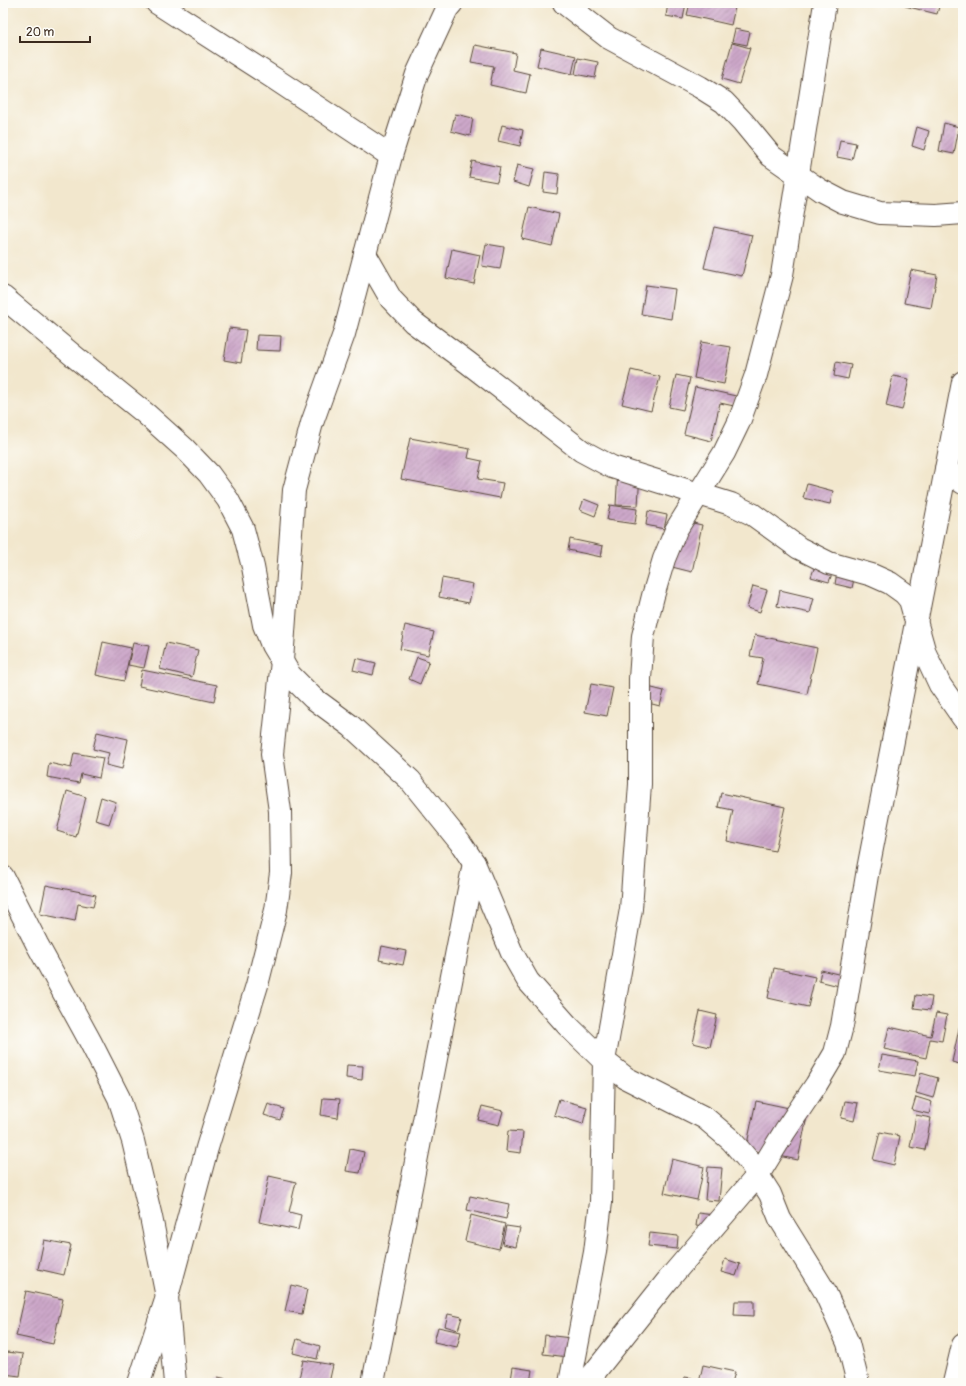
<svg xmlns="http://www.w3.org/2000/svg" width="966" height="1386" font-family="Pangolin,sans-serif">
	<defs>
		<pattern id="building-hatch" width="6" height="6" patternUnits="userSpaceOnUse"><rect width="6" height="6" fill="#cda8ca"/><path d="M-1 1l2-2M0 6l6-6M5 7l2-2" fill="none" stroke="#a889a3"/></pattern>
	</defs>
	<rect width="100%" height="100%" fill="#fdfcf7"/>
	<filter id="ink" filterUnits="userSpaceOnUse"><feTurbulence type="fractalNoise" baseFrequency=".025" numOctaves="2"/><feDisplacementMap in="SourceGraphic" scale="8" xChannelSelector="R" yChannelSelector="G"/><feConvolveMatrix kernelMatrix="1 2 1 2 8 2 1 2 1" color-interpolation-filters="sRGB"/></filter>
	<filter id="wash" filterUnits="userSpaceOnUse"><feTurbulence type="fractalNoise" baseFrequency=".012" numOctaves="4" result="noise"/><feDisplacementMap in="SourceGraphic" scale="16" xChannelSelector="R" yChannelSelector="G"/><feGaussianBlur stdDeviation="0.9" result="paint"/><feColorMatrix in="noise" values="0 0 0 0 0 0 0 0 0 0 0 0 0 0 0 0 0 1.4 0 .05"/><feComposite in="paint" operator="in"/></filter>
	<g filter="url(#wash)">
		<rect width="100%" height="100%" fill="#f2e7cd"/>
		<g id="blocks">
			<!-- building -->
			<g fill="url(#building-hatch)">
				<polygon points="668,3 686,3 683,19 666,16"/>
				<polygon points="690,3 736,3 731,25 687,15"/>
				<polygon points="906,3 940,3 937,14 905,6"/>
				<polygon points="735,29 750,32 747,45 732,42"/>
				<polygon points="732,43 750,48 739,84 722,79"/>
				<polygon points="475,45 516,53 513,70 530,74 526,93 490,85 494,66 471,62"/>
				<polygon points="541,48 576,56 572,74 537,66"/>
				<polygon points="578,58 598,62 595,78 575,74"/>
				<polygon points="455,114 473,118 470,136 451,131"/>
				<polygon points="944,123 959,127 954,154 939,151"/>
				<polygon points="502,125 523,130 520,146 498,141"/>
				<polygon points="917,127 929,131 924,150 912,146"/>
				<polygon points="840,140 856,143 852,160 837,157"/>
				<polygon points="472,161 500,167 497,182 469,177"/>
				<polygon points="517,165 534,169 529,187 513,182"/>
				<polygon points="545,172 559,174 557,194 543,192"/>
				<polygon points="529,207 559,214 552,246 522,239"/>
				<polygon points="714,227 752,235 742,276 704,268"/>
				<polygon points="486,244 504,247 500,269 482,266"/>
				<polygon points="452,249 480,255 474,284 446,278"/>
				<polygon points="911,270 937,275 931,308 904,303"/>
				<polygon points="646,285 675,289 671,319 641,314"/>
				<polygon points="229,328 246,330 241,363 224,360"/>
				<polygon points="257,335 281,336 280,351 256,350"/>
				<polygon points="701,342 731,347 724,384 694,378"/>
				<polygon points="836,362 851,365 848,379 834,376"/>
				<polygon points="631,370 660,377 651,411 622,404"/>
				<polygon points="676,375 690,378 683,410 669,407"/>
				<polygon points="893,376 909,379 902,410 886,406"/>
				<polygon points="695,387 736,396 734,406 720,403 711,441 684,434"/>
				<polygon points="410,438 470,449 468,458 482,461 478,479 503,483 500,498 401,479"/>
				<polygon points="618,471 640,472 638,506 616,505"/>
				<polygon points="807,484 833,491 830,504 803,498"/>
				<polygon points="584,499 599,505 595,516 580,510"/>
				<polygon points="610,505 637,509 635,524 607,520"/>
				<polygon points="648,511 667,515 664,529 646,525"/>
				<polygon points="670,518 702,525 692,572 660,564"/>
				<polygon points="570,539 603,546 601,557 568,550"/>
				<polygon points="816,563 834,568 829,582 811,577"/>
				<polygon points="838,567 856,570 852,588 835,584"/>
				<polygon points="442,578 473,584 469,603 439,597"/>
				<polygon points="753,586 767,590 760,612 747,608"/>
				<polygon points="780,590 814,598 810,613 777,606"/>
				<polygon points="405,625 434,632 428,655 400,649"/>
				<polygon points="755,635 817,648 807,694 758,684 763,658 750,656"/>
				<polygon points="103,642 131,648 124,681 96,675"/>
				<polygon points="133,643 149,646 144,668 128,665"/>
				<polygon points="166,643 198,650 192,677 160,669"/>
				<polygon points="417,657 429,661 420,684 409,679"/>
				<polygon points="356,658 376,663 373,675 353,670"/>
				<polygon points="142,670 217,685 214,702 139,686"/>
				<polygon points="591,684 613,688 607,716 585,712"/>
				<polygon points="636,684 664,691 660,706 632,699"/>
				<polygon points="97,732 128,739 122,769 106,765 109,753 93,749"/>
				<polygon points="74,753 103,758 99,778 81,774 79,783 47,777 49,763 71,768"/>
				<polygon points="67,791 86,797 76,837 57,831"/>
				<polygon points="721,793 785,807 775,851 727,841 733,810 718,807"/>
				<polygon points="101,797 116,802 109,824 95,820"/>
				<polygon points="46,885 96,895 93,907 78,904 75,921 40,914"/>
				<polygon points="382,946 406,951 403,965 379,960"/>
				<polygon points="774,968 815,977 808,1007 768,998"/>
				<polygon points="821,970 842,975 839,986 819,981"/>
				<polygon points="916,995 932,997 930,1010 914,1008"/>
				<polygon points="700,1011 717,1015 710,1047 693,1043"/>
				<polygon points="936,1013 947,1015 942,1041 930,1039 926,1058 884,1049 889,1027 931,1036"/>
				<polygon points="961,1019 963,1019 963,1065 952,1062"/>
				<polygon points="882,1055 918,1061 915,1076 879,1070"/>
				<polygon points="347,1065 363,1066 362,1080 346,1078"/>
				<polygon points="921,1073 938,1078 933,1098 916,1093"/>
				<polygon points="916,1097 932,1102 929,1114 912,1110"/>
				<polygon points="323,1098 340,1099 338,1118 321,1115"/>
				<polygon points="559,1099 587,1107 583,1124 554,1115"/>
				<polygon points="756,1101 808,1112 798,1160 746,1149"/>
				<polygon points="845,1101 858,1103 854,1121 841,1118"/>
				<polygon points="268,1104 284,1109 280,1120 264,1115"/>
				<polygon points="482,1106 503,1111 499,1125 478,1120"/>
				<polygon points="916,1115 931,1118 925,1150 910,1147"/>
				<polygon points="508,1131 523,1132 521,1153 506,1151"/>
				<polygon points="880,1132 900,1136 894,1165 873,1160"/>
				<polygon points="350,1149 364,1152 360,1173 346,1171"/>
				<polygon points="672,1159 704,1167 697,1200 664,1193"/>
				<polygon points="708,1167 722,1168 719,1201 705,1200"/>
				<polygon points="269,1176 296,1182 289,1212 301,1215 298,1230 259,1222"/>
				<polygon points="470,1196 509,1204 506,1219 467,1210"/>
				<polygon points="698,1213 714,1215 712,1228 696,1226"/>
				<polygon points="471,1215 505,1224 499,1249 465,1241"/>
				<polygon points="506,1226 520,1228 516,1247 502,1244"/>
				<polygon points="650,1233 678,1236 677,1249 648,1246"/>
				<polygon points="44,1240 71,1245 64,1275 38,1269"/>
				<polygon points="725,1259 740,1264 736,1276 721,1272"/>
				<polygon points="291,1285 307,1289 302,1314 285,1311"/>
				<polygon points="26,1291 63,1299 53,1344 16,1336"/>
				<polygon points="735,1301 754,1301 754,1316 734,1315"/>
				<polygon points="448,1314 462,1317 458,1330 445,1326"/>
				<polygon points="438,1327 461,1332 457,1347 434,1342"/>
				<polygon points="545,1335 571,1338 568,1357 543,1354"/>
				<polygon points="297,1339 320,1346 317,1359 293,1353"/>
				<polygon points="7,1352 23,1354 20,1376 4,1374"/>
				<polygon points="303,1360 333,1365 329,1383 298,1383"/>
				<polygon points="703,1365 735,1372 732,1383 699,1383"/>
				<polygon points="513,1367 532,1370 530,1383 511,1380"/>
				<polygon points="218,1377 231,1380 231,1383 216,1383"/>
				<polygon points="684,1377 692,1378 691,1383 683,1383"/>
			</g>
		</g>
	</g>
	<g filter="url(#ink)">
		<use href="#blocks" fill-opacity="0" stroke="#564638" stroke-width="1"/>
		<g fill="none" stroke-linecap="round" stroke-linejoin="round">
			<!-- minor casing -->
			<g stroke="#564638" stroke-width="24">
				<g id="minor">
					<polyline points="157,3 275,79 391,156"/>
					<polyline points="564,3 609,38 700,87 724,102 743,122 771,156 820,190 843,202 880,213 936,215 963,213"/>
					<polyline points="365,254 391,299 413,322 467,362 582,451 612,467 731,504 752,514 799,548 829,563 872,575 890,583 904,593 910,600 925,653 940,685 963,718"/>
					<polyline points="3,297 75,357 146,414 185,449 209,474 228,500 243,529 253,567 264,625 272,645 290,675 313,698 351,726 410,780 460,842 474,863 512,953 528,981 568,1026 604,1061 626,1078 705,1118 731,1140 749,1161 770,1194 780,1219 824,1290 848,1343 858,1383"/>
					<polyline points="946,469 963,483"/>
					<polyline points="3,877 37,944 90,1041 119,1098 133,1141 151,1217 167,1297 175,1383"/>
					<polyline points="139,1383 167,1297 207,1148 257,985 276,910 281,873 280,811 272,754 282,661 294,490 312,423 344,334 391,156 417,74 447,9 452,3"/>
					<polyline points="373,1383 474,863"/>
					<polyline points="570,1383 595,1252 601,1202 604,1061 631,909 640,784 640,679 643,636 653,596 664,559 676,530 724,453 739,422 756,375 782,275 825,3"/>
					<polyline points="586,1383 668,1280 758,1175 785,1131 816,1085 835,1053 842,1026 868,869 963,382"/>
					<polyline points="954,1383 963,1345"/>
				</g>
			</g>
			<!-- minor -->
			<use href="#minor" stroke="#fff" stroke-width="22"/>
		</g>
	</g>
	<!-- margin -->
	<rect width="966" height="1386" fill="none" stroke="#fdfcf7" stroke-width="16"/>
	<!-- scale -->
	<path d="M20 36v6h70v-6" fill="none" stroke="#3b2a1e" stroke-width="2"/>
	<text x="26" y="36" font-size="12" fill="#3b2a1e" stroke="#fdfcf7" stroke-width="3" paint-order="stroke">20 m</text>
</svg>
